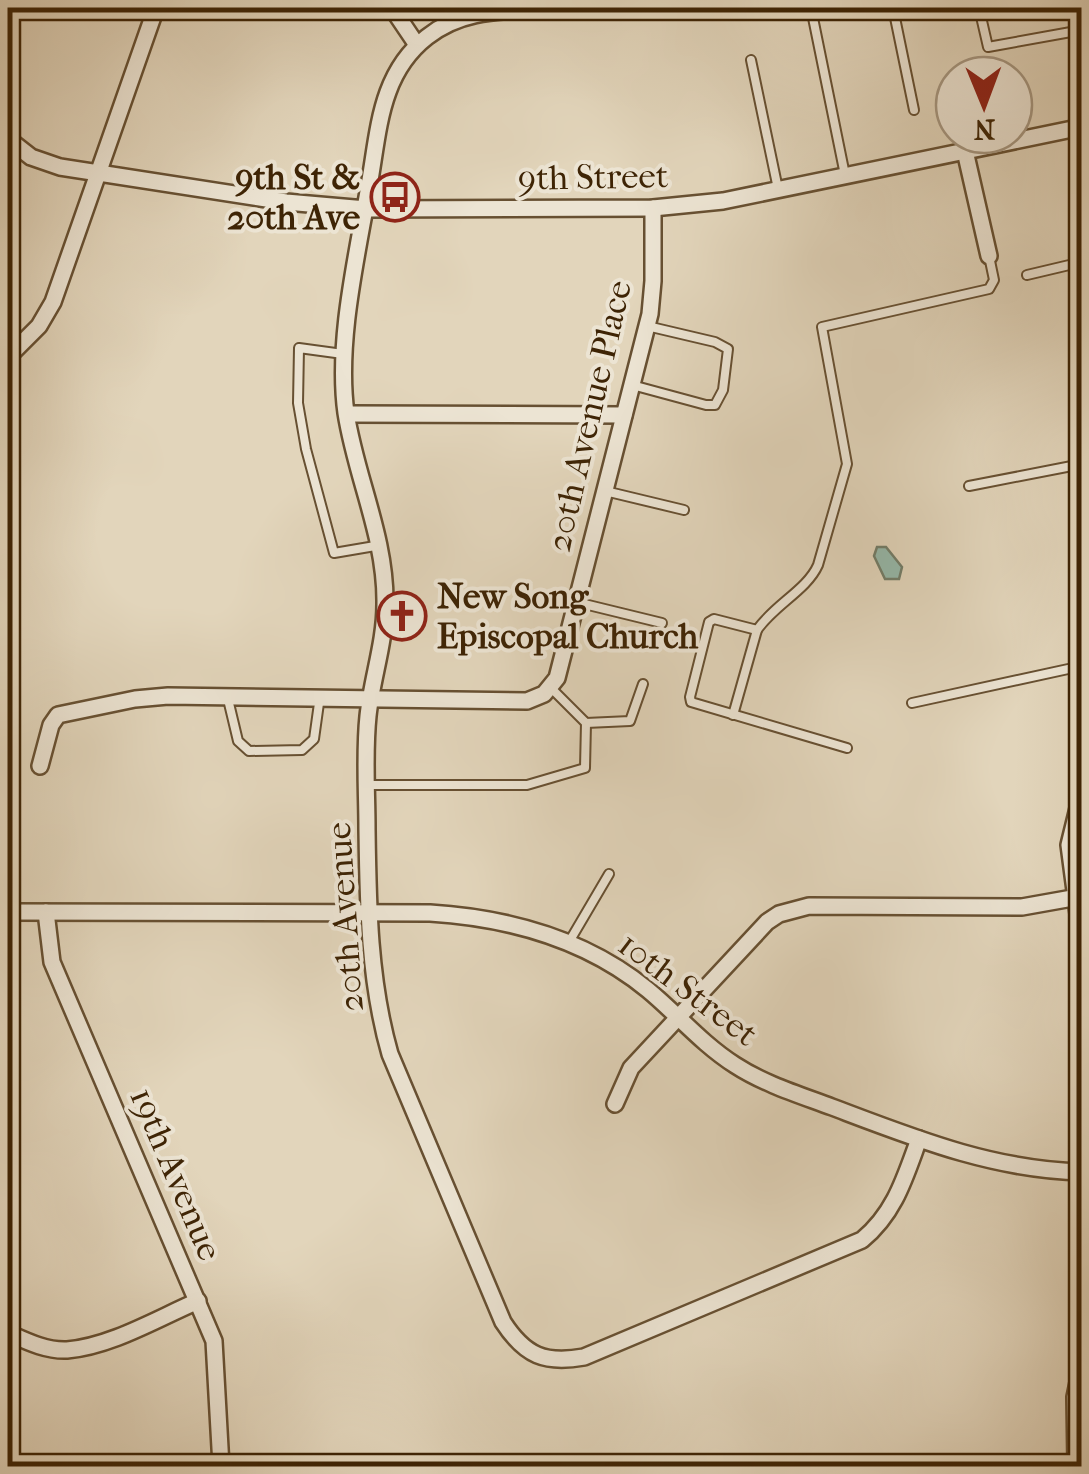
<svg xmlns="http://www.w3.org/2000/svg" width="1089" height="1474" font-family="'IM FELL French Canon',serif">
	<rect width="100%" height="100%" fill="#e2d5bb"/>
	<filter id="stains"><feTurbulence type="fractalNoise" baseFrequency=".002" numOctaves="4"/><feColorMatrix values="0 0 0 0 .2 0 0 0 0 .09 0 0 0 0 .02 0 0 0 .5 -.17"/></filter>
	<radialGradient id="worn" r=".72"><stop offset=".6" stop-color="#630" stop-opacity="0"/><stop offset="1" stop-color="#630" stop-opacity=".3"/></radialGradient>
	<!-- water -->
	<polygon fill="#95b9ab" stroke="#727d69" stroke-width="2.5" points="877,547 886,547 902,567 899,579 885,579 874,556"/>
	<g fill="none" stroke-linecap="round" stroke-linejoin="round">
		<!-- service casing -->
		<g stroke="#675032" stroke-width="12">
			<g id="service">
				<polyline points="811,8 845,175"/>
				<polyline points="893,8 914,110"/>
				<polyline points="979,8 988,47 1082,30"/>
				<polyline points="751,60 778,189"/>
				<polyline points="1027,275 1082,262"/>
				<polyline points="343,354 299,348 298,403 306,449 334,553 381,545"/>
				<polyline points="632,385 706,405 715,405 723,390 728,349 715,342 647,326"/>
				<polyline points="969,486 1082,464"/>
				<polyline points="605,491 684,510"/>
				<polyline points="576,602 662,623"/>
				<polyline points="551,688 586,723 630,721 643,684"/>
				<polyline points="227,695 238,741 249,751 302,750 314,739 320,696"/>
				<polyline points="912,703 1082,666"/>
				<polyline points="733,715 757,630"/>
				<path d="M847 748 691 702 690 697 709 622 714 619 757 630C774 605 807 590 818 565L847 464 822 327 989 289 994 280 989 256"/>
				<polyline points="367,785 527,785 585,768 586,723"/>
				<polyline points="569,942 609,874"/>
			</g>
		</g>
		<!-- minor casing -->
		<g stroke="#675032" stroke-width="20">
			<g id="minor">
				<polyline points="392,8 417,45"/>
				<path d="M557 8C510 12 466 6 427 37 409 51 396 70 388 92 378 119 375 151 370 180 358 252 336 340 346 413 356 478 386 537 385 604 385 643 372 678 368 716 364 754 367 792 367 830 368 905 369 981 390 1054L503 1322C525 1356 545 1364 584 1357L862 1240C895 1213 905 1177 919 1139"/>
				<polyline points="8,139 31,157 60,167 286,202 366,209 653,208 723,201 1082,127"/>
				<polyline points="965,151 989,256"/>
				<polyline points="8,357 39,326 53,302 156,8"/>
				<polyline points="347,414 624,415"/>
				<polyline points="40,766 51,725 58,715 135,699 168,696 527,701 544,694 557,678 650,314 653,281 653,208"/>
				<polyline points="1082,792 1069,845 1082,944"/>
				<path d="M8 912 430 913C509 918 586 939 648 990 677 1014 702 1044 735 1065 764 1084 800 1095 832 1107 914 1138 993 1170 1082 1172"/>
				<polyline points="46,912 52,962 214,1341 221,1466"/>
				<polyline points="615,1104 631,1068 767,922 779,914 809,906 1022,907 1078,897"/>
				<path d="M8 1333C26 1341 46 1351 67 1350 112 1346 158 1318 198 1301"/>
				<polyline points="1076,1466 1075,1397 1082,1363"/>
			</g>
		</g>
		<!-- service -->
		<use href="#service" stroke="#ece4d3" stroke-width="8"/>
		<!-- minor -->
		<use href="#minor" stroke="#ece4d3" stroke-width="15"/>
	</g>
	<!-- icons -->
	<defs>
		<g id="bus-ring" transform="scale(2.5)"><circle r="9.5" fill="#ece4d3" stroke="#8f2418" stroke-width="1.5"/><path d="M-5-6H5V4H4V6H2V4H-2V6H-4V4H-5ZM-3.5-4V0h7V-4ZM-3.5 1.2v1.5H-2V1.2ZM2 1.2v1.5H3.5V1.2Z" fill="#8f2418"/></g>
		<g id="church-ring" transform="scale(2.5)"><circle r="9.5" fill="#ece4d3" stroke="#8f2418" stroke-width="1.5"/><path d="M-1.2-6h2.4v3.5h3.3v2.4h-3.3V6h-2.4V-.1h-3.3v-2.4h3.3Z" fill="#8f2418"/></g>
	</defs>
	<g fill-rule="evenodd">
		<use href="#bus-ring" x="395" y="197"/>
		<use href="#church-ring" x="402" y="616"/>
	</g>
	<g text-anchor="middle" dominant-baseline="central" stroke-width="8" stroke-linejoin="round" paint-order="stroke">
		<!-- poi labels -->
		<g font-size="35" font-weight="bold" fill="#3e2405" stroke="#ece4d3" text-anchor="end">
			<text x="360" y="177">9th St &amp;<tspan x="360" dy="40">20th Ave</tspan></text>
			<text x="437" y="596" text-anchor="start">New Song<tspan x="437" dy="40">Episcopal Church</tspan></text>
		</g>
		<!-- street labels -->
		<g font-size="35" fill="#3e2405" stroke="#ece4d3">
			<text transform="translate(593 177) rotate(-1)">9th Street</text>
			<text transform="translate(589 416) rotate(-77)">20th Avenue Place</text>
			<text transform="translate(345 917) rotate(-94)">20th Avenue</text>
			<text transform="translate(688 989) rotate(37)">10th Street</text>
			<text transform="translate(176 1174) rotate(67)">19th Avenue</text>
		</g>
	</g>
	<!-- margin -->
	<rect width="1089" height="1474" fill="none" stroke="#e2d5bb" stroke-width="40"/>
	<rect x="10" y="10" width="1069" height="1454" fill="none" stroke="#3e2405" stroke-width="5"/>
	<rect x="20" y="20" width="1049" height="1434" fill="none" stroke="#3e2405" stroke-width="2.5"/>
	<!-- north arrow -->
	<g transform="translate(984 105) rotate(179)"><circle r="48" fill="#ece4d3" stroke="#a69781" stroke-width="2.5"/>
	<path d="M0-8L18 38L0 25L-18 38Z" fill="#8f2418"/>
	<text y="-15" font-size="28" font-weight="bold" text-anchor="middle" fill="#3e2405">N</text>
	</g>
	<rect width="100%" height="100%" filter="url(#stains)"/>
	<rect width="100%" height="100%" fill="url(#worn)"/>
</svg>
